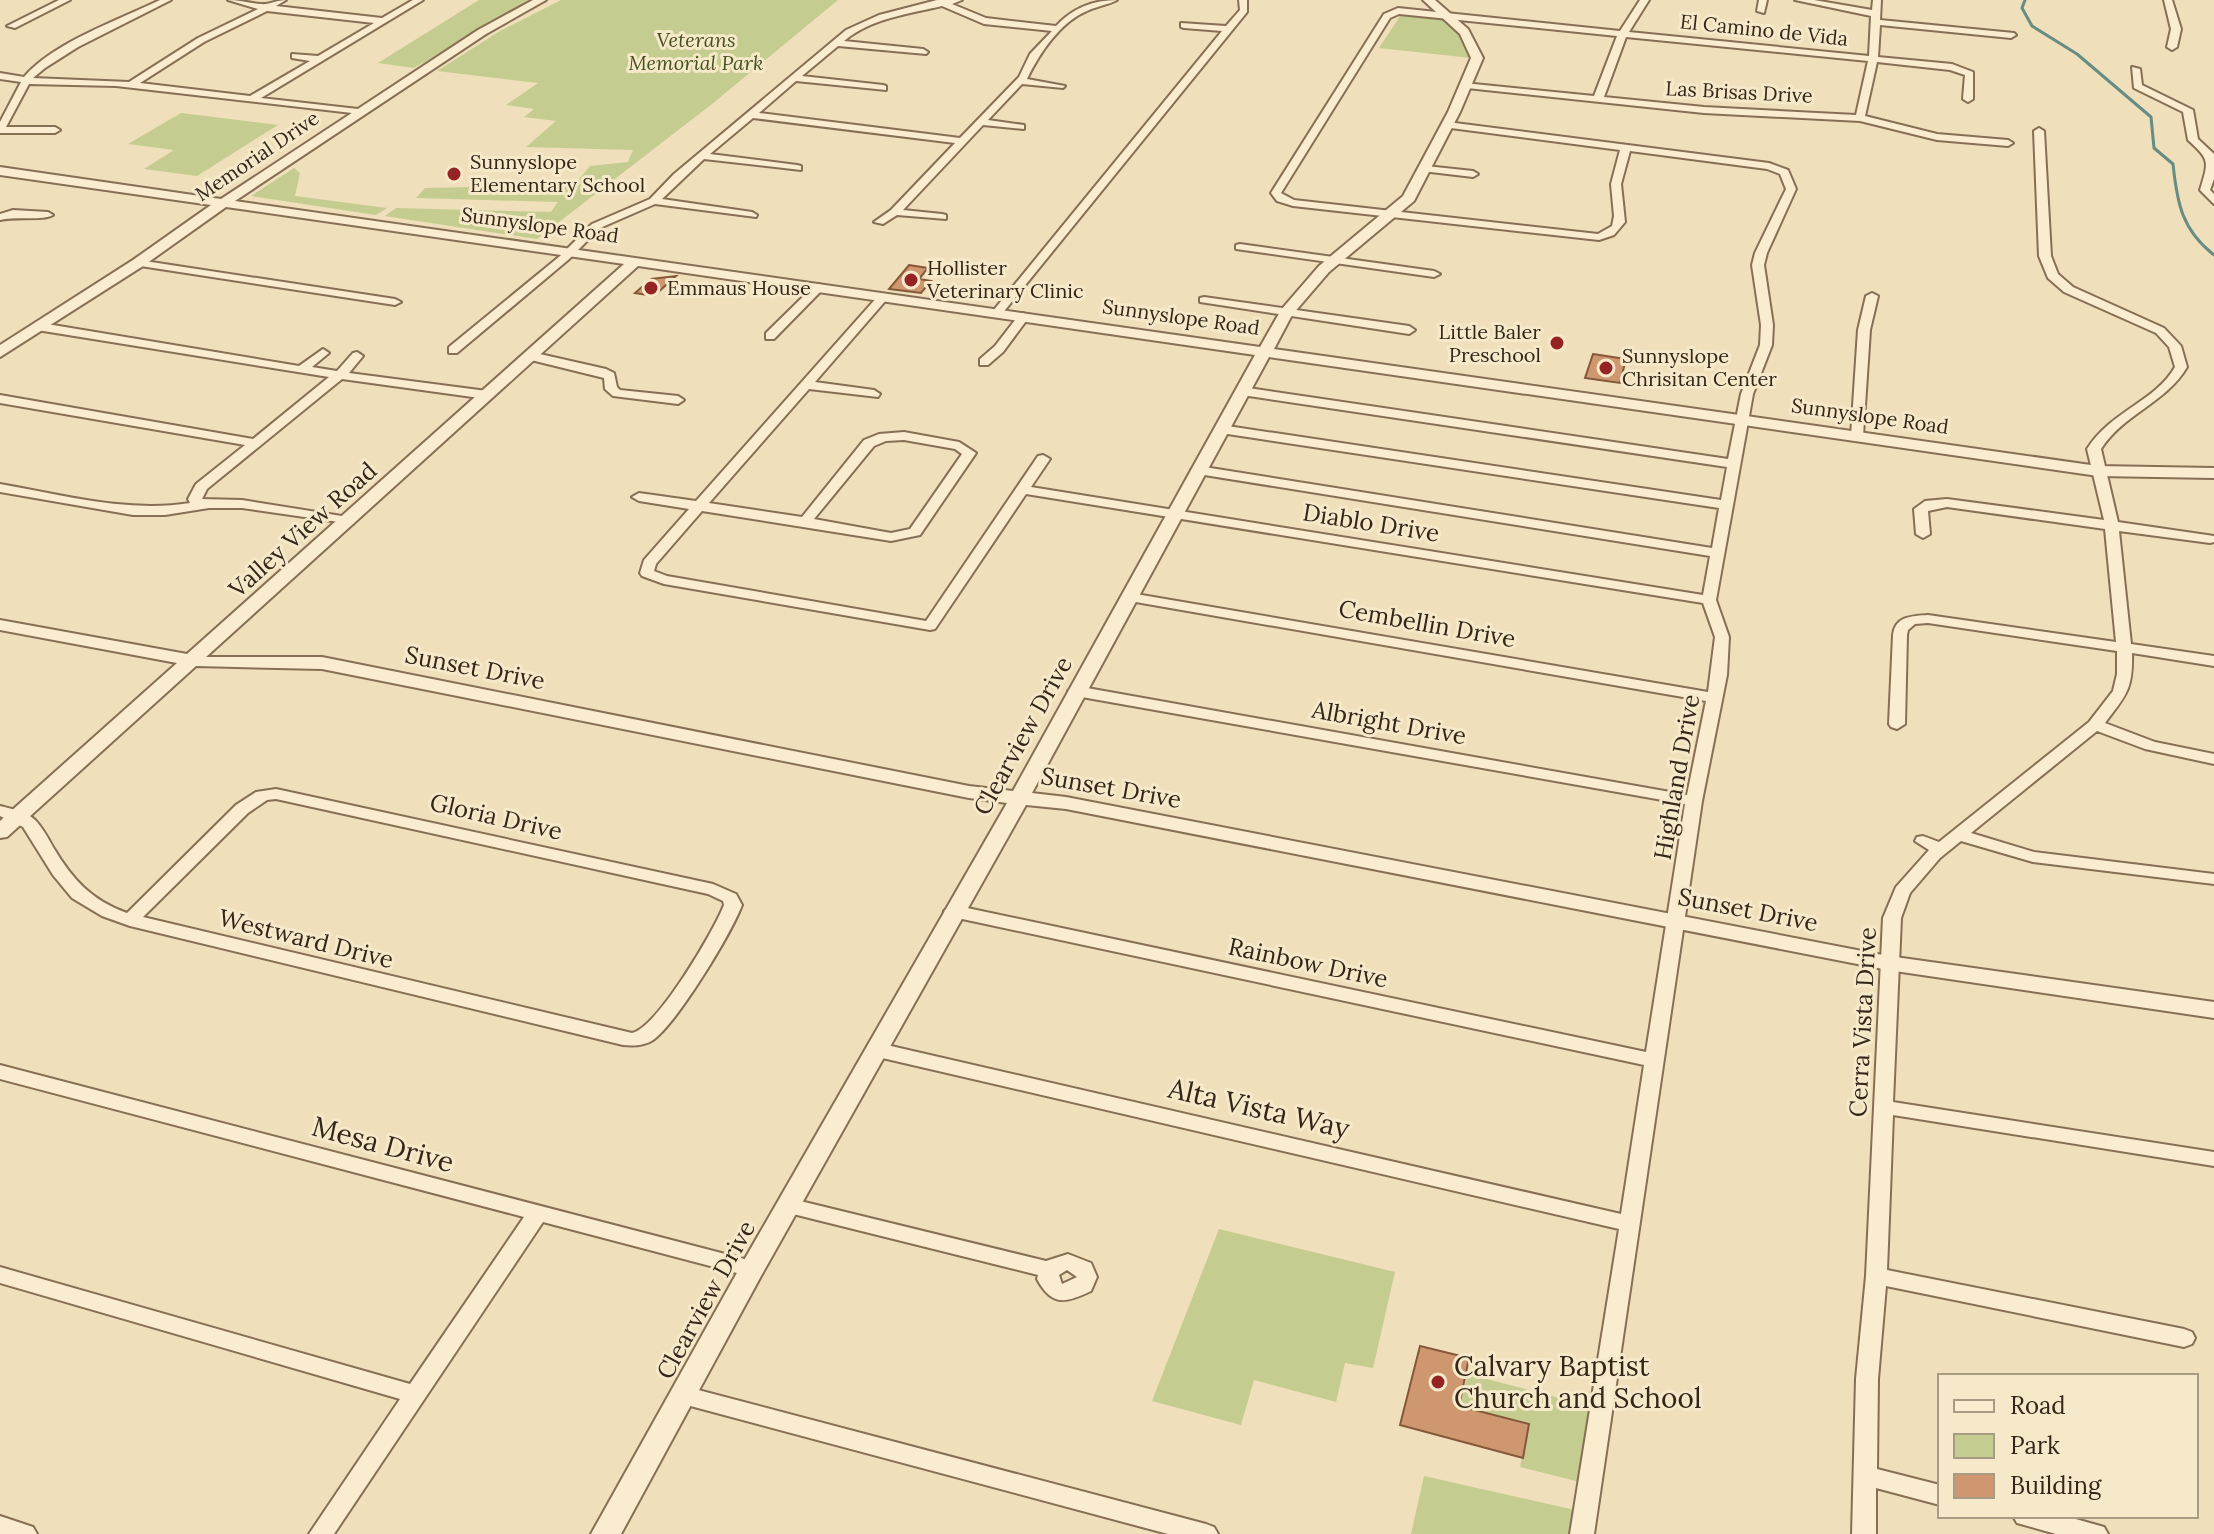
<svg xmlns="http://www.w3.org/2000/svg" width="2214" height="1534" font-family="Lora,serif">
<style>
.green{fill:#c5cc8f}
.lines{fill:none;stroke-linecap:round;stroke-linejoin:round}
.stream{stroke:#678c83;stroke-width:3}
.building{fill:#ce976f;stroke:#85583a;stroke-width:2}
.minor-casing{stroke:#866f55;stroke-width:4}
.tertiary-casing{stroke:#866f55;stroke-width:4}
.minor{fill:#faecce;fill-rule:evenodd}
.tertiary{fill:#faecce;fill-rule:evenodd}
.poi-dot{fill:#962324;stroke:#f6e9ca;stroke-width:3}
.labels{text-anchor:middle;stroke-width:6;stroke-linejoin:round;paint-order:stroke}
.far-street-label{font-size:20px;fill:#34271a;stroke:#f6e9ca}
.far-park-label{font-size:20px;font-style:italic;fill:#455120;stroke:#f6e9ca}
.far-poi-label{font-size:20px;fill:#34271a;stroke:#f6e9ca;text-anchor:start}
.street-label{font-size:24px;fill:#34271a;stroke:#f6e9ca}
.near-street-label{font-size:28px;fill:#34271a;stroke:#f6e9ca}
.near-poi-label{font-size:28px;fill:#34271a;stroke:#f6e9ca;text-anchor:start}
</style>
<rect width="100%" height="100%" fill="#efdfbb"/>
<!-- green -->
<g class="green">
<polygon points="479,0 533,0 414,68 378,63"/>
<polygon points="561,0 838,0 712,104 537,239 385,216 396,208 551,212 558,202 416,198 425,188 574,185 590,166 628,162 633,150 526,147 556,121 524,117 534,109 506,105 538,83 437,71 500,31"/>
<path d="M1411 15C1445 18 1454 21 1473 50L1471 58 1379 48 1400 16Z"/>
<polygon points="181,113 278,125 197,176 144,169 174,150 128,144"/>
<polygon points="294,168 300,173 295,196 387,208 376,215 251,196"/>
<polygon points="1219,1229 1395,1272 1373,1368 1345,1363 1336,1402 1254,1380 1241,1425 1152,1401"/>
<polygon points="1468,1374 1593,1407 1580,1482 1520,1467 1529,1424 1459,1406"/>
<polygon points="1424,1476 1575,1510 1572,1534 1411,1534"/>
</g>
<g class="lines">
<!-- stream -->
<path class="stream" d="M2025 0 2022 8 2032 26 2077 54 2151 117 2154 148 2173 164C2177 203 2182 230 2214 255"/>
</g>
<!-- building -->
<g class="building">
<polygon points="909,265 928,268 919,279 931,281 921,293 889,289"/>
<polygon points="676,276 654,296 635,293 651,279"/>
<polygon points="1593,354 1626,359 1620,383 1585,378"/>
<polygon points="1420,1346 1469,1358 1459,1406 1529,1424 1523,1458 1400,1425"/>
</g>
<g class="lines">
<defs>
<g id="minor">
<polygon points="59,0 70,0 15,28 7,26"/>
<path d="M160 0H171L78 47 45 68 33 78 129 82 198 38 258 9 228 0C239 0 249 3 261 4 269 5 277 0 286 0L276 6 382 18 413 0H423L261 98 358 109 363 112 361 114 116 86 29 84 6 127H55L60 130 55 133H0V122L21 82 0 79V73L24 77C54 42 119 20 160 0ZM267 11 374 23 318 56 292 54V58L310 61 250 96 140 83 204 42Z"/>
<path d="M937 0H962L952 4 986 18 1056 26C1073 8 1093 0 1117 0 1108 5 1097 6 1087 11 1060 22 1039 54 1027 79L1065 86 1063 88 1022 84 988 120 1024 125V129L983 125 903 210 942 214 946 215V219L897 215 883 224 874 222 891 210 955 143 753 118 710 154 797 165 801 166V170L704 159 662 199 752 212 757 215 756 217 655 204 600 228 568 260 457 353H449V347L560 256 592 224 650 199 674 174 846 30 879 15ZM942 6 984 24 1052 31 1030 54 1019 77 960 138 759 113 796 81 886 90V86L883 85 802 76 838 46 926 54 928 52 923 49 844 41C871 18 909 14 942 6Z"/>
<polygon points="1239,0 1247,0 1247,12 1001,315 993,315 993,311 1222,31 1184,28 1181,27 1181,23 1226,26 1240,10"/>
<path d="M1640 0H1649L1629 32 1869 56 1871 16 1795 0H1814L1872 10 1873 0H1881L1880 20 2014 33 2016 35 2011 38 1880 25 1878 57 1952 64 1973 72V99L1968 102 1963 99 1965 75 1950 70 1877 62 1865 116 1937 134 2008 140 2013 143 2008 146 1937 140 1860 121 1704 113 1467 88 1462 85 1464 83 1594 96 1617 36 1399 14 1390 18 1281 193 1294 200 1598 234 1612 226 1614 216 1611 184 1620 150 1443 127V123L1447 122 1769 163 1788 170 1796 189 1767 253 1764 265 1773 325 1772 345 1753 394 1716 600 1729 637 1727 675 1702 801 1594 1534H1570L1619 1229 878 1057 871 1055 869 1050 871 1045 878 1043 1621 1214 1644 1065 953 917 944 911 953 905 1646 1052 1685 804 1076 696 1068 691 1076 686 1687 795 1706 701 1130 601 1123 597 1130 593 1708 692 1715 637 1703 603 1026 494 935 629 930 630 664 584 642 576 640 573 644 560 689 509 639 501 632 497 639 493 696 501 879 295 883 294 889 297 887 299 815 382 874 390 880 394 878 397 809 389 709 503 802 517 864 440 879 434 904 432 959 442 976 453 920 535 891 541 702 511 656 564 654 571 667 576 926 621 1038 456 1043 455 1050 459 1031 487 1703 595 1710 556 1198 474 1191 470 1198 466 1712 548 1719 508 1221 433 1215 429 1221 425 1721 500 1727 467 1242 395 1236 391 1242 387 1728 459 1741 394 1760 345 1761 325 1752 265 1755 253 1786 189 1780 174 1767 169 1630 151 1621 184 1625 222 1614 235 1599 240 1293 206 1277 201 1271 193 1384 14 1398 8 1620 31ZM1626 37 1868 61 1856 115 1704 107 1604 97ZM904 440 955 449 962 454 910 529 891 533 814 519 874 446 886 441Z"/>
<polygon points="1759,0 1767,0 1764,13 1757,11"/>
<polygon points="2164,0 2172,0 2181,29 2177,47 2172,50 2167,47 2171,29"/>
<path d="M2132 67 2140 69 2142 85 2193 110 2198 139 2214 154V179L2210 190 2214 194V204L2200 190C2209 161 2210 160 2188 140L2183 112 2134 88Z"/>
<path d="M2039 128 2044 131 2051 256 2058 274 2073 287 2164 328 2181 346 2187 367C2166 403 2123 414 2101 449L2118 522 2214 536V542L2210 543 2119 531 2131 644 2214 656V666L2132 653C2133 690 2126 695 2105 723L2155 742 2214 754V764L2145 749 2097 731 1971 833 2034 852 2214 874V884L2033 862 1961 841 1940 858 1910 893 1901 918 1893 1102 2214 1152V1166L1893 1115 1887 1270 2184 1329 2192 1332 2195 1338 2192 1344 2184 1347 1886 1286 1878 1379 1877 1469 1940 1485V1505L1876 1488V1534H1852L1856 1379 1866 1276 1883 918 1896 887 1929 850 1915 841 1917 837 1923 836 1939 842 2089 722 2113 691 2117 674V651L1928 623 1915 624 1908 630 1907 635 1905 724 1897 729 1891 727 1889 724 1893 635C1895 616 1912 616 1928 615L2116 642 2105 529 1947 507 1928 511 1930 534 1923 538 1916 534 1914 509 1925 501 1947 499 2104 520 2087 449C2112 410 2155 402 2175 367L2169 347 2156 333 2064 292 2048 278 2039 256 2034 131Z"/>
<polygon points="1426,166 1473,171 1478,174 1473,177 1422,171 1421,169"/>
<path d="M13 210 48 212 53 215C43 221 17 216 0 220V214Z"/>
<polygon points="1240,244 1434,271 1440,274 1434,277 1236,249 1236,245"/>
<polygon points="138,260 395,299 401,302 395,305 134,265 132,263"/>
<polygon points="819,284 825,287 823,289 774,339 766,339 766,333 815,285"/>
<polygon points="1872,293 1878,296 1870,330 1863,436 1857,440 1851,436 1858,330 1866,296"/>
<polygon points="1204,297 1409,326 1415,330 1409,334 1200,302 1200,298"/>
<polygon points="1023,313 1029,317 1003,352 988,365 980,365 980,359 995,346 1019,315"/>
<path d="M41 323 299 366 323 349 329 353 312 367 337 371 353 353 357 352 363 356 349 373 487 391 493 395 487 399 342 379 207 489 202 499 242 500 348 517 353 518 355 521 353 524 242 508H209L165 515H133L0 492V484C63 495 127 513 190 503L188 499 196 484 245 445 0 403V395L253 439 329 377 37 330V324Z"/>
<polygon points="531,352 606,369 614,373 617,387 620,390 678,396 684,400 678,404 613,396 605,389 604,378 527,359 527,353"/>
<path d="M276 789 713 884 736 894 742 905C731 934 677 1023 653 1040 644 1046 633 1046 623 1045L130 926 102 916 72 898 53 875 23 827 0 816V806C12 809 26 811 35 820 42 827 48 838 53 847 72 879 91 900 127 913L236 805 256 792ZM276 799 708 894 723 901 724 905C714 931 657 1028 632 1033L143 917 248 813 267 800Z"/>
<polygon points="0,1065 752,1261 759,1263 762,1269 759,1275 752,1277 543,1222 334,1534 309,1534 400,1399 0,1283 0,1267 410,1384 524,1217 0,1079"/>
<path d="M788 1198 1046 1261 1068 1254 1091 1263 1097 1277 1091 1291C1066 1303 1052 1307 1037 1279L1038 1275 781 1211 778 1206 781 1201ZM1067 1270 1077 1277 1062 1284 1059 1275Z"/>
<polygon points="683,1386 1206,1524 1214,1527 1218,1534 1168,1534 683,1404 675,1401 672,1395 675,1389"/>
<polygon points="0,1516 33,1527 37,1534 0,1534"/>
<polygon points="2013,1516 2065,1516 2104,1527 2108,1534 2056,1534 2017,1523"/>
</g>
<path id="tertiary" d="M533 0H546L486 34 235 201 1260 347 1281 310 1319 266 1403 196 1448 112 1471 58 1460 34 1423 0H1435L1468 29 1483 58 1460 112 1414 201 1329 272 1292 315 1274 349 2098 466 2214 468V478L2098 476 1269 357 1032 793 1066 797 1888 956 2214 1002V1018L1888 970 1066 809 1026 805 761 1276 621 1534H591L743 1262 1007 803 969 798 322 669 196 666 7 837 0 838V821L177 663 0 630V620L187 654 624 264 226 207 143 266 0 357V345L133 260 211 205 0 175V167L221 199 478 30ZM638 266 1255 355 1013 791 969 786 322 657H206Z"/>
</defs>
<!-- minor casing -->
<use href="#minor" class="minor-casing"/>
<!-- tertiary casing -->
<use href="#tertiary" class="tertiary-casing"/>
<!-- minor -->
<use href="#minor" class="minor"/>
<!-- tertiary -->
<use href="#tertiary" class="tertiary"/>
</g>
<!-- markers -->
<g class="poi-dot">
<circle cx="454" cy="174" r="8"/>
<circle cx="911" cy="280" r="8"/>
<circle cx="651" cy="288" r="8"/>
<circle cx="1557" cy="343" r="8"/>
<circle cx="1606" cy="368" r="8"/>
<circle cx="1438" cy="1382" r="8"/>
</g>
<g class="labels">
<!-- far-street labels -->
<g class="far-street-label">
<text transform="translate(1764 30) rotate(6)" y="7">El Camino de Vida</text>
<text transform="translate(1739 92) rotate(3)" y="7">Las Brisas Drive</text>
<text transform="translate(257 156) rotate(-34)" y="7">Memorial Drive</text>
<text transform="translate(540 225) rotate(8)" y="7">Sunnyslope Road</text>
<text transform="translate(1181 317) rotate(8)" y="7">Sunnyslope Road</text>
<text transform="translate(1870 416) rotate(8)" y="7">Sunnyslope Road</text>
</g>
<!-- far-park labels -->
<g class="far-park-label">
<text x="696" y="47">Veterans<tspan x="696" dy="23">Memorial Park</tspan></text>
</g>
<!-- far-poi labels -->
<g class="far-poi-label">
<text x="470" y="169">Sunnyslope<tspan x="470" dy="23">Elementary School</tspan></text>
<text x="927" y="275">Hollister<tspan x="927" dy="23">Veterinary Clinic</tspan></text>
<text x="667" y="295">Emmaus House</text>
<text x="1541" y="339" text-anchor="end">Little Baler<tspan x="1541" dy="23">Preschool</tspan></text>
<text x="1622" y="363">Sunnyslope<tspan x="1622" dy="23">Chrisitan Center</tspan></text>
</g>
<!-- street labels -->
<g class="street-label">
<text transform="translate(1371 523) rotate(9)" y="8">Diablo Drive</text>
<text transform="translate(303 530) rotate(-42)" y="8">Valley View Road</text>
<text transform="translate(1427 624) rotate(10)" y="8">Cembellin Drive</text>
<text transform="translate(475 668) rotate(11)" y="8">Sunset Drive</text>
<text transform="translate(1389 723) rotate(10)" y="8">Albright Drive</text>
<text transform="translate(1023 736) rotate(-61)" y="8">Clearview Drive</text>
<text transform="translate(1677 777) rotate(-80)" y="8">Highland Drive</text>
<text transform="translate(1111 788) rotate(10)" y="8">Sunset Drive</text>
<text transform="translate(496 817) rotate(13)" y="8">Gloria Drive</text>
<text transform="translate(1748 910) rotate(11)" y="8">Sunset Drive</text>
<text transform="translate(306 939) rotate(14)" y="8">Westward Drive</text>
<text transform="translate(1308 963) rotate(12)" y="8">Rainbow Drive</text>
<text transform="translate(1863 1022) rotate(-87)" y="8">Cerra Vista Drive</text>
<text transform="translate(706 1300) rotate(-61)" y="8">Clearview Drive</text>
</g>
<!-- near-street labels -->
<g class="near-street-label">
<text transform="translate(1259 1108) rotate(13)" y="10">Alta Vista Way</text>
<text transform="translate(383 1144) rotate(15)" y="10">Mesa Drive</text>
</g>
<!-- near-poi labels -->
<g class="near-poi-label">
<text x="1454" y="1376">Calvary Baptist<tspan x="1454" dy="32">Church and School</tspan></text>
</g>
</g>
<!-- legend -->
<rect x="1938" y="1374" width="260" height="144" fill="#f6e9ca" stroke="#a89b84" stroke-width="2"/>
<rect x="1954" y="1400" width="40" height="12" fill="#faecce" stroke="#a89b84" stroke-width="2"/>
<text x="2010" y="1414" font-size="24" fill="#34271a">Road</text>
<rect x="1954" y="1434" width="40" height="24" fill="#c5cc8f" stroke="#a89b84" stroke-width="2"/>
<text x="2010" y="1454" font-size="24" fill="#34271a">Park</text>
<rect x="1954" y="1474" width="40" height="24" fill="#ce976f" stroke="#a89b84" stroke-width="2"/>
<text x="2010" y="1494" font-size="24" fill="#34271a">Building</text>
</svg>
